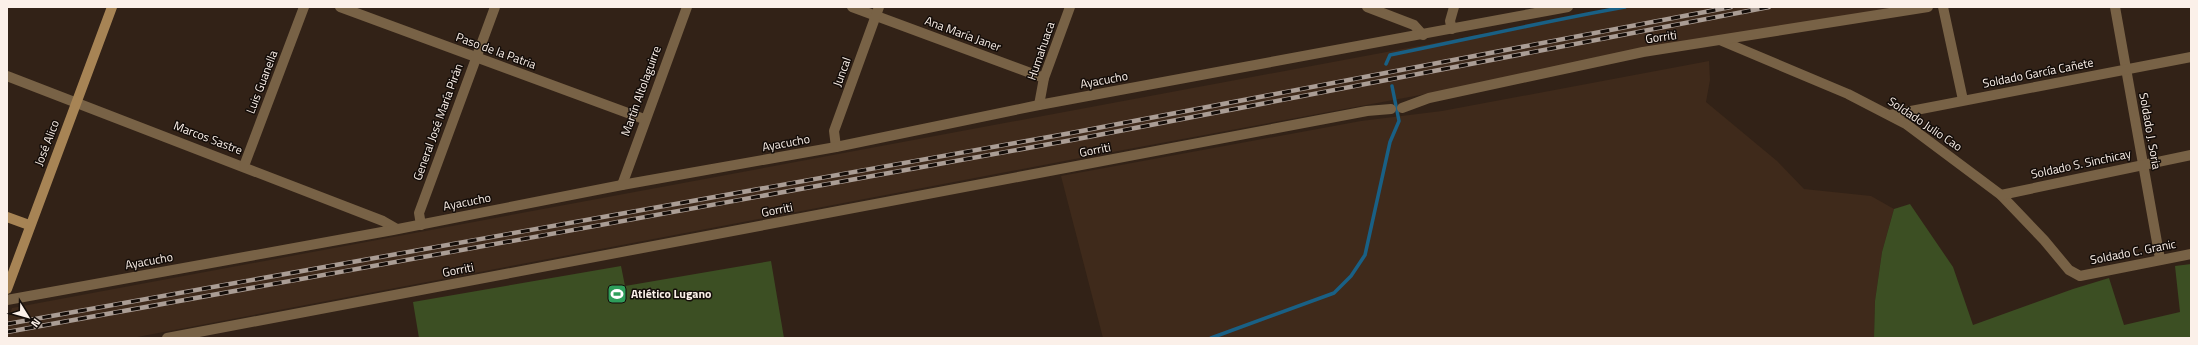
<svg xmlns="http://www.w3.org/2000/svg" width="2198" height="345" font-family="'Titillium Web',sans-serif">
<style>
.built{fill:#3f2a1b}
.green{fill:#3c4f23}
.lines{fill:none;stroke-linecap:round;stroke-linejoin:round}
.stream{stroke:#196085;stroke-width:3.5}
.street{stroke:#786246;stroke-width:10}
.secondary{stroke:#a78455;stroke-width:10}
.rail-casing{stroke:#aa9d95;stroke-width:4.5}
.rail{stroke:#140d09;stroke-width:3;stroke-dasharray:9;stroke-linecap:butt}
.labels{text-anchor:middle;stroke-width:3;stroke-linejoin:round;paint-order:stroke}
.street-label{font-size:12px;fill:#fbf0e9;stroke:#140d09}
.poi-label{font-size:12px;font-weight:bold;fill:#fbf0e9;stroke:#140d09;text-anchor:start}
</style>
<rect width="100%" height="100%" fill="#322217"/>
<!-- built -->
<g class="built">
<polygon points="1628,7 1896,7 1080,158 132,338 7,338 7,322 12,308"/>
<polygon points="1709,61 1710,80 1706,102 1777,161 1804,189 1871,196 1894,209 1882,252 1875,301 1874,338 1103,338 1061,176 1361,121 1442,111"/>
</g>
<!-- green -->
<g class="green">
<polygon points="1910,204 1953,267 1973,325 2073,289 2109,278 2124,325 2180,312 2175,266 2191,264 2191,338 1874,338 1875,301 1882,252 1894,209"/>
<polygon points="771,261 784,338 419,338 413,302 621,266 625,286"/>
</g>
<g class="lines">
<!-- stream -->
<g class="stream">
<path d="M1386 64 1390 55C1469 39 1546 21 1625 7"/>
<polyline points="1211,338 1334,293 1351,276 1365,255 1390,142 1399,121 1392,86"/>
</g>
<!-- street -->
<g class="street">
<polyline points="340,7 644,119"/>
<polyline points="852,7 1044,78"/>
<polyline points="1367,7 1414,25 1423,35"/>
<polyline points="1943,7 1963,100"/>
<polyline points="2115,7 2160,259"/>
<polyline points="1452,29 1450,21 1454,7"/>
<polyline points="1722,41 1848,94 1906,124 2001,195 2044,240 2069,270 2080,276 2191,254"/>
<polyline points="7,76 383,221 397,229"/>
<polyline points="1039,105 1044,78 1070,7"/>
<polyline points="1402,108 1429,98 1643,52 1928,7"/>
<polyline points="1890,115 2191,57"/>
<polyline points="836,147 834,131 879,7"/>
<polyline points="244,166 304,7"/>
<polyline points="622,185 687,7"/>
<polyline points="2001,195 2191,155"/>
<polyline points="421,225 419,213 495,7"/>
<polyline points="7,300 393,230 622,185 836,147 1039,105 1568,7"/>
<polyline points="167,338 1367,111 1391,109"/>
</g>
<!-- secondary -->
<g class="secondary">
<polyline points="7,217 29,225"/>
<polyline points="7,289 112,7"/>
</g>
<defs>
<g id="rail">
<polyline points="7,324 1071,133 1731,7"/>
<polyline points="7,332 1072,140 1769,7"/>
</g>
</defs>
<!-- rail casing -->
<use href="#rail" class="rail-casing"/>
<!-- rail -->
<use href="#rail" class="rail"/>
</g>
<!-- icons -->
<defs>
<symbol id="stadium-square" viewBox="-11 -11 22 22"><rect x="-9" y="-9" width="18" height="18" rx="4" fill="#2e9e5b" stroke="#140d09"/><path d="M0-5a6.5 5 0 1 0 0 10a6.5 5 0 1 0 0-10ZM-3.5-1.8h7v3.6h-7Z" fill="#fff"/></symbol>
</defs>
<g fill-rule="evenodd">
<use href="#stadium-square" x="606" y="283" width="22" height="22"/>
</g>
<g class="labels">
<!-- street labels -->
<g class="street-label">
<text transform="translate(963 34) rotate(20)" y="4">Ana María Janer</text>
<text transform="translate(1661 37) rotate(-8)" y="4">Gorriti</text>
<text transform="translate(496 51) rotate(20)" y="4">Paso de la Patria</text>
<text transform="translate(1041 51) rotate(-71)" y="4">Humahuaca</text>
<text transform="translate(842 72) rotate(-70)" y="4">Juncal</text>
<text transform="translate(2038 73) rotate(-11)" y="4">Soldado García Cañete</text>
<text transform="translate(1104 80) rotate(-10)" y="4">Ayacucho</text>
<text transform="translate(262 82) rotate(-69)" y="4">Luis Guanella</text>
<text transform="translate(641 91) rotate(-70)" y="4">Martín Altolaguirre</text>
<text transform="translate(438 122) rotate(-70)" y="4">General José María Pirán</text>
<text transform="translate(1925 124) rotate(34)" y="4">Soldado Julio Cao</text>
<text transform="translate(2150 131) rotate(80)" y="4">Soldado J. Soria</text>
<text transform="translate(208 138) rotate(21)" y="4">Marcos Sastre</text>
<text transform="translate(47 143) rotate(-69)" y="4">José Alico</text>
<text transform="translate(786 143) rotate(-10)" y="4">Ayacucho</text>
<text transform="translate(1095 150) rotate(-11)" y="4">Gorriti</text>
<text transform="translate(2081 164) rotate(-12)" y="4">Soldado S. Sinchicay</text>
<text transform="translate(467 202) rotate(-11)" y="4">Ayacucho</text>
<text transform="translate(777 210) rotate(-11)" y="4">Gorriti</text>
<text transform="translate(2133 252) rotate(-11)" y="4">Soldado C. Granic</text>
<text transform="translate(149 261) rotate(-10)" y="4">Ayacucho</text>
<text transform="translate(458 270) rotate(-11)" y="4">Gorriti</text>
</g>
<!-- poi labels -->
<g class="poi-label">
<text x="631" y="298">Atlético Lugano</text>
</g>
</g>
<!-- border -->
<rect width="2198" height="345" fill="none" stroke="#fbf0e9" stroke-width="16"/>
<!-- north arrow -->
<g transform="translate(28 317) rotate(127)" stroke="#140d09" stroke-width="3" paint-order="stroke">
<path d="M0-3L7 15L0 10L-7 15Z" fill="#fbf0e9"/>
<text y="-6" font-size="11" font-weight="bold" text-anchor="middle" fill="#fbf0e9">N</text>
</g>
</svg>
